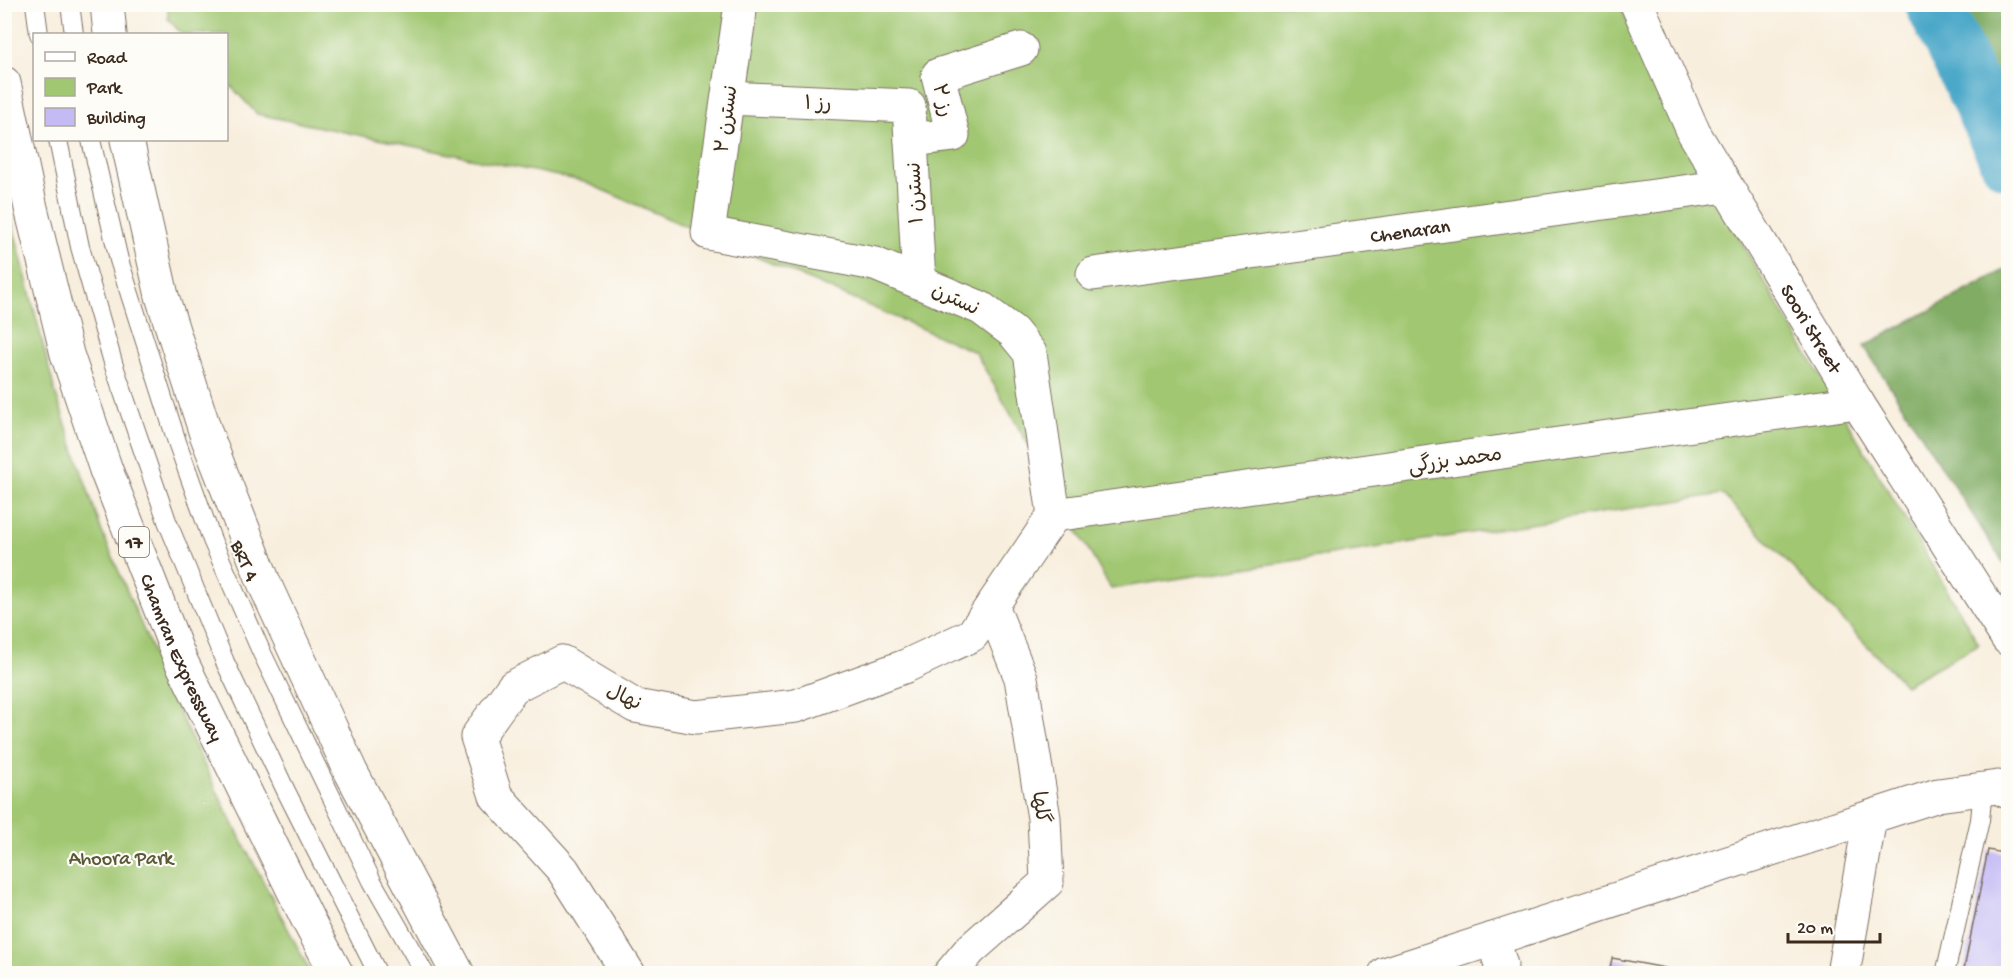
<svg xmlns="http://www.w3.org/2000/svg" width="2013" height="978" font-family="'Gochi Hand','Playpen Sans Arabic',sans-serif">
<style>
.green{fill:#a1c772;stroke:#6e7848;stroke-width:1.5}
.forest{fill:#80ac64;stroke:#5e6b41;stroke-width:1.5}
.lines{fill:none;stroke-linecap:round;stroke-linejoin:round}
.river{stroke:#4ba8c9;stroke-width:56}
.building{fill:#c4bbf5}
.lane-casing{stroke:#7d6f61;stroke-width:20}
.street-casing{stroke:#7d6f61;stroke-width:35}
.secondary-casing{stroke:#7d6f61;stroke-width:35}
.highway-casing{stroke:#7d6f61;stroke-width:35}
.lane{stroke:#fff;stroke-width:18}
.street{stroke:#fff;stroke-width:33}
.secondary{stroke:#fff;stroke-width:33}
.highway{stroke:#fff;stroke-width:33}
.labels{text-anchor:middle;stroke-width:4.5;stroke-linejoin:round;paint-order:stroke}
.shield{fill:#fdfcf7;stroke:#75695f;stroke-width:1.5}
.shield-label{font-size:18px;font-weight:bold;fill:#3b2a1e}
.street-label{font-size:20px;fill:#3b2a1e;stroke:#fdfcf7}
.park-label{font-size:20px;fill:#5a5937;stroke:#fdfcf7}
</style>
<rect width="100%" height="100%" fill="#fdfcf7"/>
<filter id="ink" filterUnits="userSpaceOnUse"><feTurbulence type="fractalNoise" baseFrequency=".0167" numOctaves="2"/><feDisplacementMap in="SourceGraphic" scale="12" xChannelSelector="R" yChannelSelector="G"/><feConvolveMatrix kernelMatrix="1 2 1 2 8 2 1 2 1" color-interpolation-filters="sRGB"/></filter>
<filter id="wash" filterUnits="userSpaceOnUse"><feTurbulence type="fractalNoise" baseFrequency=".008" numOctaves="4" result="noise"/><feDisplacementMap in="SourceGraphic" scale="24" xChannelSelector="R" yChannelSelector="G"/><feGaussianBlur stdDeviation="1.35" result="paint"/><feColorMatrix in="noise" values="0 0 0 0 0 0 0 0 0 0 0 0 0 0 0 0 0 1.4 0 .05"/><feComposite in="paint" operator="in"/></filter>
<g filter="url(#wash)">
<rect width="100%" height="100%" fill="#f8eedd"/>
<!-- green -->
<g class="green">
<polygon points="168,4 1619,5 1748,254 1979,644 1905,685 1722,494 1111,589 975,352 582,181 257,114 227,82 226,34 182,34 168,19"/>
<polygon points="5,194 55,392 102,532 178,711 228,814 311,973 5,973"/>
</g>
<!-- forest -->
<g class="forest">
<polygon points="1956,5 2008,5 2008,107"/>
<polygon points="2008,268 2008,570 1864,346"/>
</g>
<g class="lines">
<!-- river -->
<polyline class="river" points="1933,4 2008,161"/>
</g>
<g id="blocks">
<!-- building -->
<g class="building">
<polygon points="1988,850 2008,854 2008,974 1963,974"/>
<polygon points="1612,958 1687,972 1686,974 1609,974"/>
</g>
</g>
</g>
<g filter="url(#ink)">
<use href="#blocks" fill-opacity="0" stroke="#7d6f61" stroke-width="1.5"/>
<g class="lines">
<defs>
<g id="lane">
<polyline points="35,4 39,34"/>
<polyline points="70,4 74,34"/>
<polyline points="58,140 80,247 114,366 167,521 225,662 286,791 378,974"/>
<polyline points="91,140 119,260 177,442 212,540 261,651 372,881 425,974"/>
<polyline points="1945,974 1980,820 1983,789"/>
</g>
<g id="street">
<polyline points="741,4 708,233 875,264 981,308 1013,332 1030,353 1054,515"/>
<polyline points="728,98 909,106 919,281"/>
<polyline points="911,140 953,135 938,75 1021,49"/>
<path id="s1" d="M1093 274 1726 186"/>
<polyline points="1054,515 1857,402"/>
<polyline points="1493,939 1501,965 1500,974"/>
<polyline points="629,974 563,870 496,796 477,737 513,687 562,662 635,706 696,717 796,706 906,666 972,635 1054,515"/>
<polyline points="950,974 970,950 1047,882 1044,818 1021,678 992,606"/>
<polyline points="1385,974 1938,795 1998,787 2008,792"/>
<polyline points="1843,974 1870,818"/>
</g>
<g id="secondary">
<path id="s2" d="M1637 4 1694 133 1857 402 2008 639"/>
</g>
<g id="highway">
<polyline points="107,4 110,34"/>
<path id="s3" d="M4 83 31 208 67 354 106 470 180 659 309 922 337 974"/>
<polyline points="127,140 162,296 206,434 265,585 351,772 458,974"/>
</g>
</defs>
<!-- lane casing -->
<use href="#lane" class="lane-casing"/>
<!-- street casing -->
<use href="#street" class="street-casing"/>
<!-- secondary casing -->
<use href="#secondary" class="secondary-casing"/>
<!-- highway casing -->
<use href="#highway" class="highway-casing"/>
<!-- lane -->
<use href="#lane" class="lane"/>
<!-- street -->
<use href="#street" class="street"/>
<!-- secondary -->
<use href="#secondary" class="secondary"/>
<!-- highway -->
<use href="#highway" class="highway"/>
</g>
</g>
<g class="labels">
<!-- shield labels -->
<rect class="shield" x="119" y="527" width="30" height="30" rx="4.5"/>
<g class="shield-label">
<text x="134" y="548">17</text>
</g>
<!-- street labels -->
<g class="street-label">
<text transform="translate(944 100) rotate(76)" y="7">رز ۲</text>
<text transform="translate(818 102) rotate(2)" y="7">رز ۱</text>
<text transform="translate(725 119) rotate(-82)" y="7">نسترن ۲</text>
<text transform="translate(914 193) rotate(-93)" y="7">نسترن ۱</text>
<text dy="7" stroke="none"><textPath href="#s1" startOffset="320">Chenaran</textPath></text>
<text transform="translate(956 298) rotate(25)" y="7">نسترن</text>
<text dy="7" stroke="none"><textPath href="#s2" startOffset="369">Soori Street</textPath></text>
<text transform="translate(1455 459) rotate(-8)" y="7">محمد بزرگی</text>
<text transform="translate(246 560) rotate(66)" y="7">BRT 4</text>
<text dy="7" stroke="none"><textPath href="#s3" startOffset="603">Chamran Expressway</textPath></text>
<text transform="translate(625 696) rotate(25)" y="7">نهال</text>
<text transform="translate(1042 807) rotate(83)" y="7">گلها</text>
</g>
<!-- park labels -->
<g class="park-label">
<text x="121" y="864">Ahoora Park</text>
</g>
</g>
<!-- margin -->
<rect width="2013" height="978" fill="none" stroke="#fdfcf7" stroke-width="24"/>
<!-- legend -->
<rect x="33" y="33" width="195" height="108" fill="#fdfcf7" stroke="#afa8a0" stroke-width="1.5"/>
<rect x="45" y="52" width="30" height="9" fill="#ffffff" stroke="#afa8a0" stroke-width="1.5"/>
<text x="87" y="63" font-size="18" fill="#3b2a1e">Road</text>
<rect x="45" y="78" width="30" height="18" fill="#a1c772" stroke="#afa8a0" stroke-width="1.5"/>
<text x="87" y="93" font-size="18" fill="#3b2a1e">Park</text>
<rect x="45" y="108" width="30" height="18" fill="#c4bbf5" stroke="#afa8a0" stroke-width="1.5"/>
<text x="87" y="123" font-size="18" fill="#3b2a1e">Building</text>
<!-- scale -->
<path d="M1788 933v9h92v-9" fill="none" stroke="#3b2a1e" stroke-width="3"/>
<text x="1797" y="933" font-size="18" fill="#3b2a1e" stroke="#fdfcf7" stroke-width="4.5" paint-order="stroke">20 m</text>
</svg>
